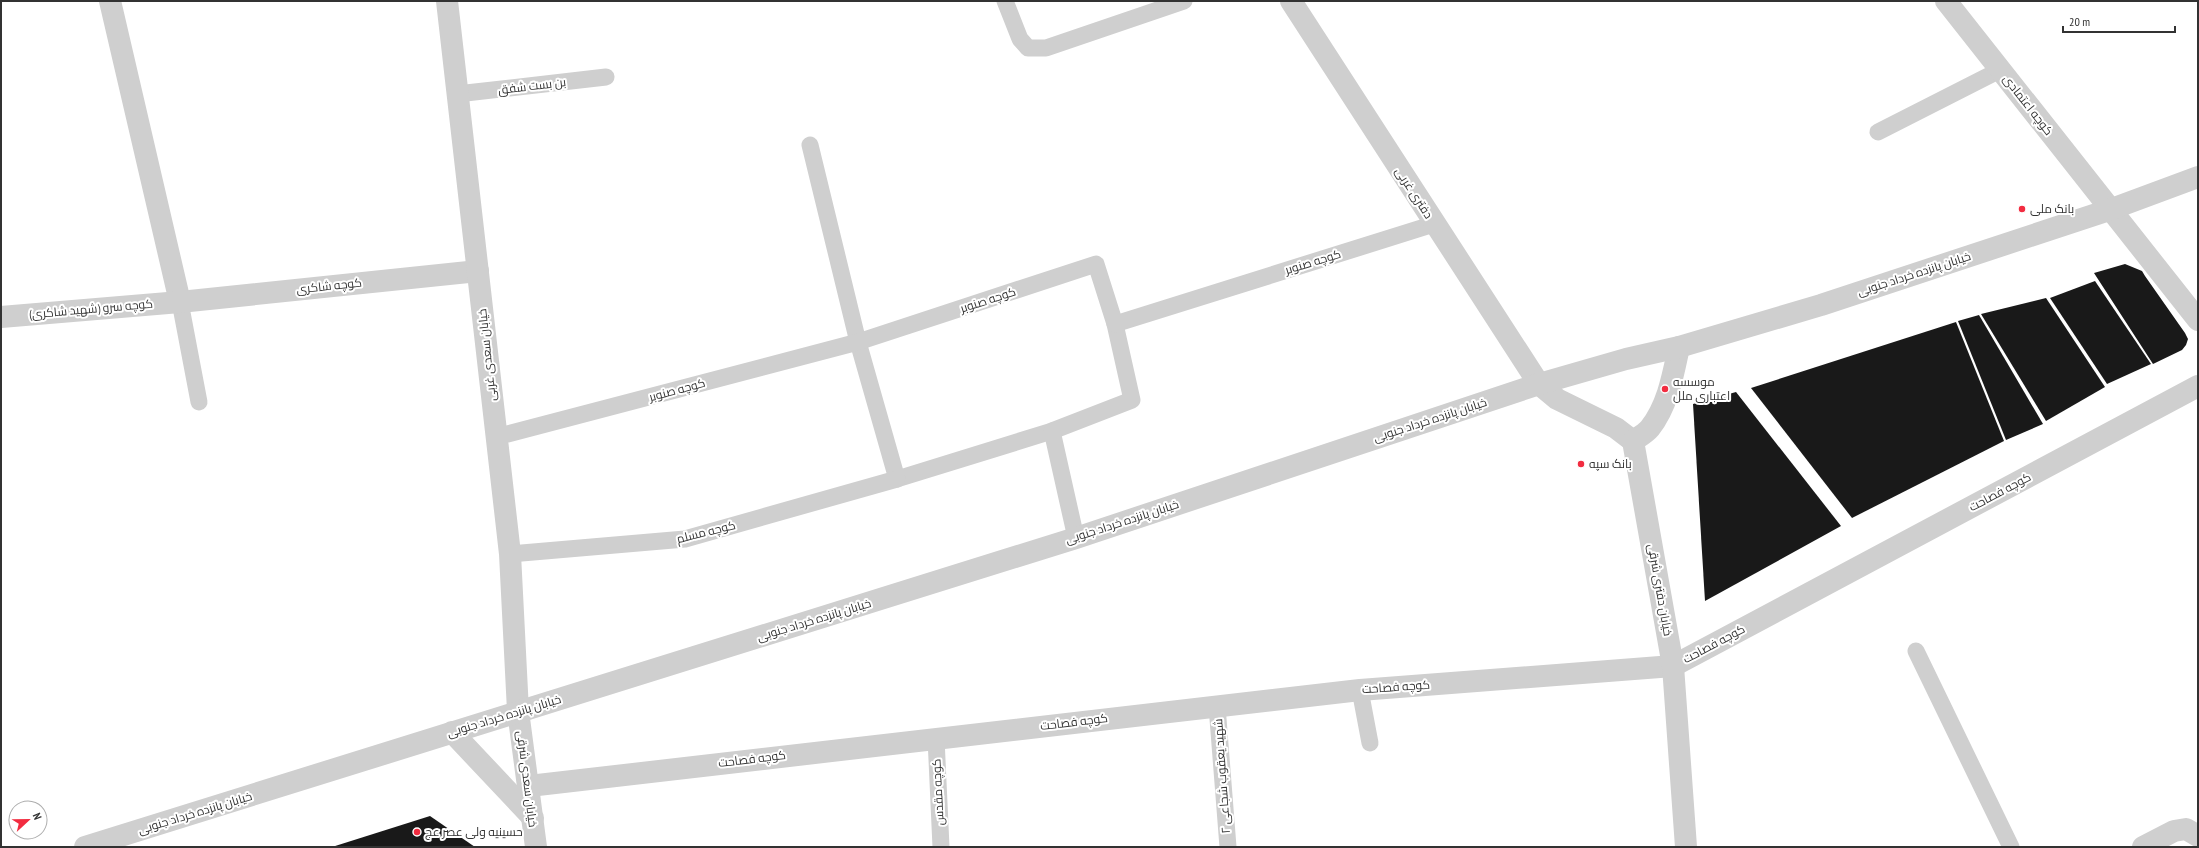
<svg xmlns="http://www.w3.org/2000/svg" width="2199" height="848" font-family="'PT Sans Narrow',Cairo,sans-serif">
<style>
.building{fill:#191919}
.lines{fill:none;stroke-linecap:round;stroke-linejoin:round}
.service{stroke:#cfcfcf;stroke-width:17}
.minor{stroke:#cfcfcf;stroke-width:22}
.tertiary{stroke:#cfcfcf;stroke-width:22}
.poi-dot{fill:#f22c40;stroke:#fff;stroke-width:1.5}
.labels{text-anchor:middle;stroke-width:4;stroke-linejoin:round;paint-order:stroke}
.street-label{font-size:12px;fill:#323232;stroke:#fff}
.poi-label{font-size:12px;fill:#323232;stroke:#fff;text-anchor:start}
</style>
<rect width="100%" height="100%" fill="#fff"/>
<!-- building -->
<g class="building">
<polygon points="2125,264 2142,271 2145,276 2185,333 2188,339 2186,345 2182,350 2153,364 2094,273"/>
<polygon points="2095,281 2151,364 2107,384 2050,298"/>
<polygon points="2046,298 2105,387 2046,421 1981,314"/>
<polygon points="1979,315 2043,424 2006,440 1958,321"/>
<polygon points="1956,322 2004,441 1852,518 1751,388"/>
<polygon points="1736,392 1841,526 1705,601 1693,404"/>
<polygon points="430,816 475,847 332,847"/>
</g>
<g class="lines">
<!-- service -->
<g class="service">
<polyline points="1005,1 1020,39 1028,48 1046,48 1184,1"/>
<polyline points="457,94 606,77"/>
<polyline points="1878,132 2000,70"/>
<polyline points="810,145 858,342 897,479 1052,431 1132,400 1115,324"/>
<polyline points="180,302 199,402"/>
<polyline points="1052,431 1076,538"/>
<polyline points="496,437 858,342 1096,264 1115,324 1434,224"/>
<polyline points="510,554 685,539 897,479"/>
<polyline points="1916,651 2011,847"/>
<polyline points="1360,690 1370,743"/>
<polyline points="1217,706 1228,847"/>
<polyline points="936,738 941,847"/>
</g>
<!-- minor -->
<g class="minor">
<polyline points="110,1 180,302"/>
<polyline points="1946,1 2198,320"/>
<polyline points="1,317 180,302 478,271"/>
<polyline points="529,786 1360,690 1673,666 2198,386"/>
<polyline points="2143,847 2174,831 2186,829 2198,836"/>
</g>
<!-- tertiary -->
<g class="tertiary">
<polyline points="447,1 510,554 518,711 536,847"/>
<polyline points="1291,1 1539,384 1557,399 1616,428 1633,441"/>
<path d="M1679 347C1673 375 1668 405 1650 428 1646 433 1639 437 1633 441L1673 666 1686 847"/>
<polyline points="452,732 533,818"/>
<polyline points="85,847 1076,538 1539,384 1626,359 1679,347 1821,305 2109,210 2198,177"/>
</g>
</g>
<!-- markers -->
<g class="poi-dot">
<circle cx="2022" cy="209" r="4"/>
<circle cx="1665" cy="389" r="4"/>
<circle cx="1581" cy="464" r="4"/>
<circle cx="417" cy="832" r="4"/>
</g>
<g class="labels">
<!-- street labels -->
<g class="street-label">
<text transform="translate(532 86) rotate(-7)" y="4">بن بست شفق</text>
<text transform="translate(2028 105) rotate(52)" y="4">کوچه اعتمادی</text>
<text transform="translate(1414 193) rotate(57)" y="4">دفتری غربی</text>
<text transform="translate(1313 262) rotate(-17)" y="4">کوچه صنوبر</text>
<text transform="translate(1914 274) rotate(-18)" y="4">خیابان پانزده خرداد جنوبی</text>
<text transform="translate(329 286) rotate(-6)" y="4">کوچه شاکری</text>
<text transform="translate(988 300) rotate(-18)" y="4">کوچه صنوبر</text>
<text transform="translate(91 309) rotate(-5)" y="4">کوچه سرو (شهید شاکری)</text>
<text transform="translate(487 355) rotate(-96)" y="4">خیابان سعدی غربی</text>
<text transform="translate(677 390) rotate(-15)" y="4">کوچه صنوبر</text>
<text transform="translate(1430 420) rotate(-18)" y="4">خیابان پانزده خرداد جنوبی</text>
<text transform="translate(2000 492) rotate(-28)" y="4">کوچه فصاحت</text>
<text transform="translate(1122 522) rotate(-18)" y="4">خیابان پانزده خرداد جنوبی</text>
<text transform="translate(706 532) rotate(-14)" y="4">کوچه مسلم</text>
<text transform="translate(1660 590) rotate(80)" y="4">خیابان دفتری شرقی</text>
<text transform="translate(814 620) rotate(-17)" y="4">خیابان پانزده خرداد جنوبی</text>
<text transform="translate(1714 644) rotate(-28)" y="4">کوچه فصاحت</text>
<text transform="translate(1396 687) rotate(-4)" y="4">کوچه فصاحت</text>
<text transform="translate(504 716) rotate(-17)" y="4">خیابان پانزده خرداد جنوبی</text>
<text transform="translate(1074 722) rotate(-7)" y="4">کوچه فصاحت</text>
<text transform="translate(752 759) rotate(-7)" y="4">کوچه فصاحت</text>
<text transform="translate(1222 776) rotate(-94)" y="4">شهید یعقوب شجاعی ۲</text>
<text transform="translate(527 779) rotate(83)" y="4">خیابان سعدی شرقی</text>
<text transform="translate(938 792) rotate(-93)" y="4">کوچه مقدس</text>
<text transform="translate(195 813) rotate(-17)" y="4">خیابان پانزده خرداد جنوبی</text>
</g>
<!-- poi labels -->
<g class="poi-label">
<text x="2030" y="213">بانک ملی</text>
<text x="1673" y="386">موسسه<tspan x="1673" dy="14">اعتباری ملل</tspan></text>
<text x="1589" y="468">بانک سپه</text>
<text x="425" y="836">حسینیه ولی عصر عج</text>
</g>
</g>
<!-- border -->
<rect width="2199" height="848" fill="none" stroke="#323232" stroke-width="4"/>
<!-- north arrow -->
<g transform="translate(28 820) rotate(68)"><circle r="19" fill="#ffffff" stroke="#adadad"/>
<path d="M0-3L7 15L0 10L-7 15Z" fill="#f22c40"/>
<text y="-6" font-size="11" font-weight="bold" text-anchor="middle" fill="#323232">N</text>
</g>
<!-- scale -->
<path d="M2063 26v6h112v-6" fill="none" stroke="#323232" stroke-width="2"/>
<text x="2069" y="26" font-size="12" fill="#323232" stroke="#ffffff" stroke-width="3" paint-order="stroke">20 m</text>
</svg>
